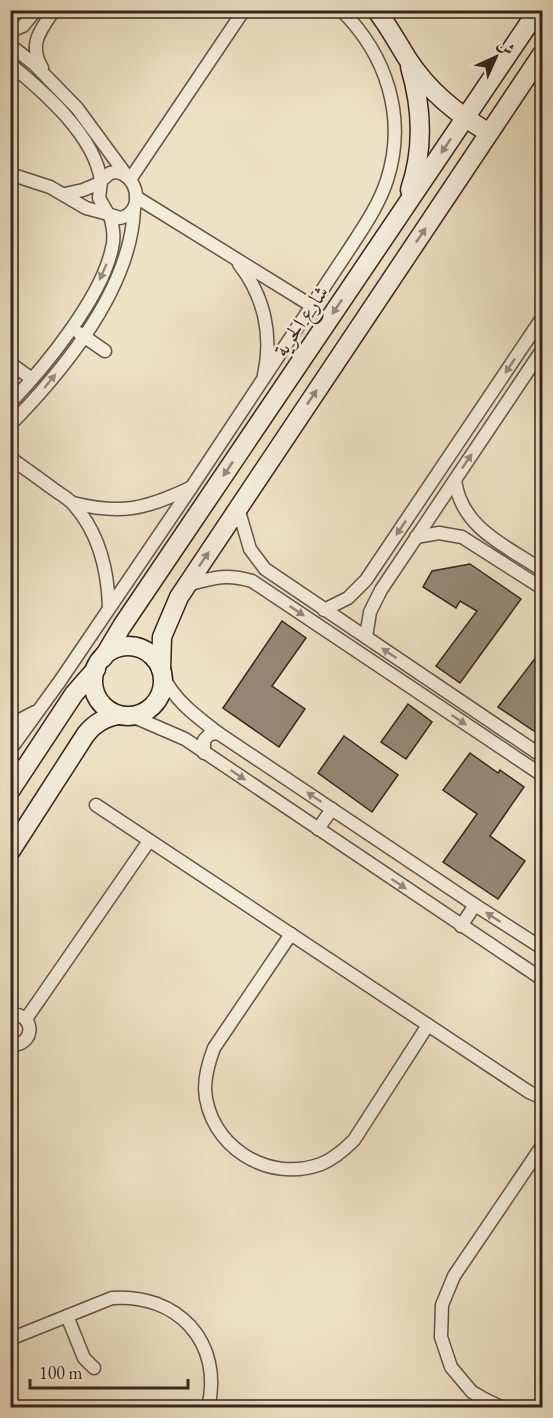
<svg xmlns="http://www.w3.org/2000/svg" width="553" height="1418" font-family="'EB Garamond',Amiri,serif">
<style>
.building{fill:#968775;stroke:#37241d;stroke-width:1.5}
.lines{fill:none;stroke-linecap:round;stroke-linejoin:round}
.street-casing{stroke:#655447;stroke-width:15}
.secondary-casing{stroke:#37241d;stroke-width:21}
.street{stroke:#f4ecda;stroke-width:12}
.secondary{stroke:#f4ecda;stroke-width:18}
.oneway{fill:#96887c}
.labels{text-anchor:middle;stroke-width:5;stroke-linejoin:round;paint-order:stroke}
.street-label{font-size:21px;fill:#37241d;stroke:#f4ecda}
</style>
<rect width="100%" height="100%" fill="#eee2c6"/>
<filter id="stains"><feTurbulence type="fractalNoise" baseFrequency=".00333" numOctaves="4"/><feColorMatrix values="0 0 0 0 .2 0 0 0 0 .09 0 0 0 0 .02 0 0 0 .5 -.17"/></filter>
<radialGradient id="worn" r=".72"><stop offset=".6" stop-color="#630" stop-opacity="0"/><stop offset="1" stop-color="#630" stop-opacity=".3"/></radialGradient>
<!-- building -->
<g class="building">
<polygon points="470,564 521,599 460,683 436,666 477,611 460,601 456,608 423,587 432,571"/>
<polygon points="282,621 306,638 272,686 305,709 279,747 223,708"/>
<polygon points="543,648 543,737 498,707"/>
<polygon points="408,704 432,722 406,759 381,742"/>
<polygon points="344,736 398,775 372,812 318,773"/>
<polygon points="470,753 498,773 500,770 524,787 490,836 525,861 498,899 443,862 477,814 443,790"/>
</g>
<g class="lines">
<defs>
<g id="street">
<polyline points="10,31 23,26 36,10"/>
<polyline points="10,45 34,64 77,108 127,176"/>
<path d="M10 64C44 92 95 136 101 181"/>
<path d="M42 68C28 44 40 31 54 10"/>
<path d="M116 172C139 175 145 213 120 218L108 214 99 198 101 181 110 173Z"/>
<polyline points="10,174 50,187 86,208 108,214"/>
<polyline points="131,178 244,10"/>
<polyline points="65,194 83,190 100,183"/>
<polyline points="136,197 312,306"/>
<path d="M239 264C264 296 273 335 264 375"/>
<polyline points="79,333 105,351"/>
<polyline points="10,363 32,379"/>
<path d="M10 403C45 367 102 297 112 248 115 237 113 226 110 216"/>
<path d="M10 425C64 370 131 288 134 209"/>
<path d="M10 458C26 469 41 480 56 491 62 495 69 499 74 505 99 533 108 571 109 608"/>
<path d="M455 480C461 528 506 546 542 570"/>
<path d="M73 503C121 515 146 509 190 488"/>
<polyline points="238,508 250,549 265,569 542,756"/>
<polyline points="416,537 439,533 462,537 542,588"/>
<path d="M187 585C212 578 226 573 252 581L542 775"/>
<polyline points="324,610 348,598 366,580 542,318"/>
<polyline points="366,637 370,612 381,590 542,350"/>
<path d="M163 676C175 701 196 716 218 733L475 905 542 948"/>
<polyline points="132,716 185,739 542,979"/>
<polyline points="10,725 35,712"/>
<path d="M10 750 60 681 191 488 354 242C367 222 380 202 387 180 407 118 387 55 341 10"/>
<polyline points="204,753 204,740 210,734 218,733"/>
<polyline points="10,762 24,771"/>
<polyline points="96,805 529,1092 542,1098"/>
<polyline points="318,829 332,809"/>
<polyline points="461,926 475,905"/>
<path d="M291 934 214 1048C209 1061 205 1074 205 1089 208 1145 267 1184 321 1164 334 1159 344 1150 354 1140L428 1025"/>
<path d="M10 1014C36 1013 36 1046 10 1045"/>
<polyline points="26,1019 149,841"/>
<polyline points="67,1316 84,1358 94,1368"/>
<path d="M10 1339 112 1298C177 1293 224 1342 208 1408"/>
<polyline points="503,1408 486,1400 472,1392 451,1367 441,1337 442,1305 454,1276 542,1146"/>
</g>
<g id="secondary">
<path d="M376 10C388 25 397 42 407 58 428 91 456 113 489 133"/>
<path d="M410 67C422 107 424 149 410 190"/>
<circle cx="128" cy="681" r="35"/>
<polyline points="103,658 122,626 538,10"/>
<polyline points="161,669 162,637 179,597 542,54"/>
<polyline points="10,791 74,694 96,669"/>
<path d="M10 852 86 734C95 723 104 718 118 715"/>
</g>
</defs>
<!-- street casing -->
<use href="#street" class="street-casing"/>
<!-- secondary casing -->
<use href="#secondary" class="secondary-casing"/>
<!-- street -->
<use href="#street" class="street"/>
<!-- secondary -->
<use href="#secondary" class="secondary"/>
</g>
<!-- one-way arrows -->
<defs><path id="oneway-solid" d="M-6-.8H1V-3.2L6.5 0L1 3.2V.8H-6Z" transform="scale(1.5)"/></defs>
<g class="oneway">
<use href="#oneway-solid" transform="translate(446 146) rotate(124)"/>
<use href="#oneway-solid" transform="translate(421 235) rotate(-56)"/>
<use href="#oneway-solid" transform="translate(103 272) rotate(114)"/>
<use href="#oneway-solid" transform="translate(337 307) rotate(124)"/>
<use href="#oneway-solid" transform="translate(510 366) rotate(124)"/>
<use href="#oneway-solid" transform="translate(50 381) rotate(-51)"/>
<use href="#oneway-solid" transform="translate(312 397) rotate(-56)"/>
<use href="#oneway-solid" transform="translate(467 461) rotate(-56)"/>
<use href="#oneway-solid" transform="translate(228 469) rotate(124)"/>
<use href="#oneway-solid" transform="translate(401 528) rotate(124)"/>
<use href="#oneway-solid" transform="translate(204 559) rotate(-56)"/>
<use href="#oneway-solid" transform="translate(297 611) rotate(34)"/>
<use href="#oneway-solid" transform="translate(389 653) rotate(-146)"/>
<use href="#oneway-solid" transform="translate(459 720) rotate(34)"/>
<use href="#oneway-solid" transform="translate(238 775) rotate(34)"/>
<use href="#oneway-solid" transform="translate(314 797) rotate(-146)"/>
<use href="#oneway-solid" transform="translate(399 884) rotate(34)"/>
<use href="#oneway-solid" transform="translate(493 917) rotate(-147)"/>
</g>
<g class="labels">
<!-- street labels -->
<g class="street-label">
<text transform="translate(301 321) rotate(-56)" y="7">شارع الحرية</text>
</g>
</g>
<!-- margin -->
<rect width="553" height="1418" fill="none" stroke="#eee2c6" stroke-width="36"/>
<rect x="12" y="12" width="529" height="1394" fill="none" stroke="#37241d" stroke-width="3"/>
<rect x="18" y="18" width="517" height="1382" fill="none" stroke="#37241d" stroke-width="1.5"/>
<!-- north arrow -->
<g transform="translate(496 57) rotate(45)" stroke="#f4ecda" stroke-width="4.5" paint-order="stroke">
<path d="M0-4.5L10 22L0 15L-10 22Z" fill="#37241d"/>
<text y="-9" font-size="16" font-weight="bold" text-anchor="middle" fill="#37241d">ش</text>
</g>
<!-- scale -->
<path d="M30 1379v9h158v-9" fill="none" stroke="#37241d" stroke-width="3"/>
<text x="39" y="1379" font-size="18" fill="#37241d" stroke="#f4ecda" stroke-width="4.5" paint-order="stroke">100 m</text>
<rect width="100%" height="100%" filter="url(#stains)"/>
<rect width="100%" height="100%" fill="url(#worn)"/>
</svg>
